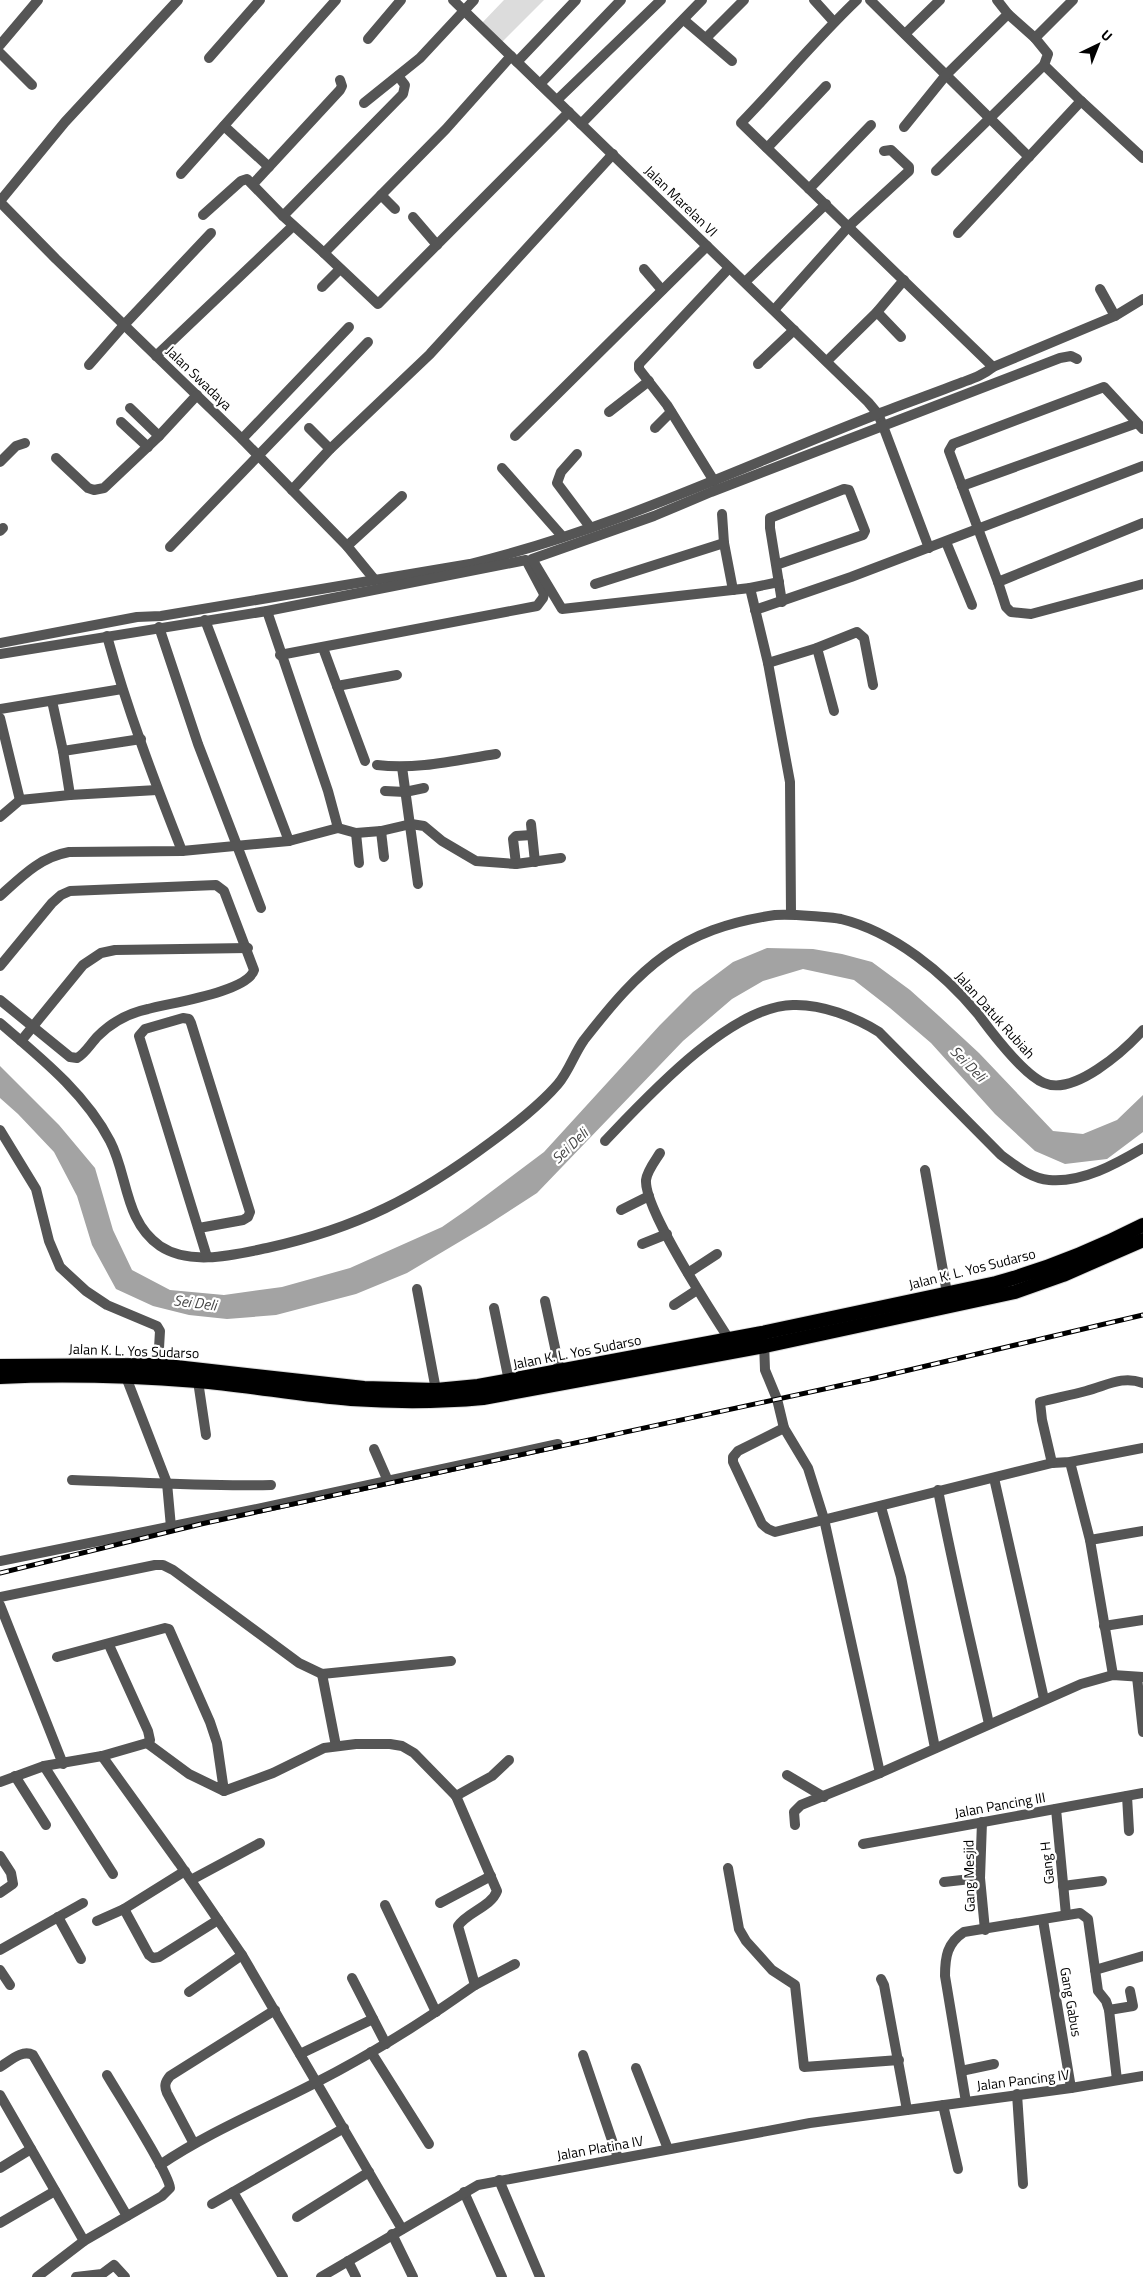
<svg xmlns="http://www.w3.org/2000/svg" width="1143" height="2277" font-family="'Titillium Web',sans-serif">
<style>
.green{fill:#dcdcdc}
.water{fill:#a3a3a3}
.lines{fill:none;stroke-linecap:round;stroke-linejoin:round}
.trunk-casing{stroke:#dbdbdb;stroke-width:16}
.minor{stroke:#555;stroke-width:10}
.tertiary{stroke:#555;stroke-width:10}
.trunk{stroke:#000;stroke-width:14}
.rail-casing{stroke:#000;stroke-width:5}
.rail{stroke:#fff;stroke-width:3;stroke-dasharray:9;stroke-linecap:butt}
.labels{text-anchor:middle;stroke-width:4.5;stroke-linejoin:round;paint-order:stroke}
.street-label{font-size:14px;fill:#000;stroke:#fff}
.water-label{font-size:15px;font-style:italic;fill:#444;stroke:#fff}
</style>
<rect width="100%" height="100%" fill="#fff"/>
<!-- green -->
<polygon class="green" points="504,0 544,0 500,44 480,25"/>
<!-- water -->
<polygon class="water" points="767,948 813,949 842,954 872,962 910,990 939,1016 979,1053 1053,1131 1083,1134 1117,1120 1143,1095 1143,1132 1107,1159 1065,1164 1035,1151 995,1114 931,1043 890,1008 854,980 803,969 763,981 732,999 683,1041 537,1193 486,1226 407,1273 356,1294 276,1315 227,1319 189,1315 153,1306 116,1289 92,1245 77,1196 54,1152 18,1114 0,1098 0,1066 59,1125 95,1168 113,1230 132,1270 170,1290 224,1295 282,1287 350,1268 442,1227 468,1209 544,1152 660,1025 693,992 733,962"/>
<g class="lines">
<defs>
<g id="trunk">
<path d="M0 1366 158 1365 364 1388 436 1390 478 1386 762 1333 996 1283C1047 1269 1096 1249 1143 1225"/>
<path d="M0 1377C65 1374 131 1376 197 1381 248 1385 299 1395 351 1399 395 1402 439 1402 483 1398L765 1346 1015 1292 1063 1275 1143 1240"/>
</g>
</defs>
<!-- trunk casing -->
<use href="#trunk" class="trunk-casing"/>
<!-- minor -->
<g class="minor">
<polyline points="453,0 868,402 878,414 883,426 929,548"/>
<polyline points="814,0 834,22"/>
<path d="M857 0C816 39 780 83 741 123L993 367"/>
<polyline points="870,0 1029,157"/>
<polyline points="1008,14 1035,38"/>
<polyline points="684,20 732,61"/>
<polyline points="905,34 940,0"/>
<polyline points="706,38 744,0"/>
<polyline points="368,39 401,0"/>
<polyline points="0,53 32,85"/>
<polyline points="209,58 260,0"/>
<polyline points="517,62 576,0"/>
<polyline points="1044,65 1081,101 1143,158"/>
<polyline points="540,84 621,0"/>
<polyline points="557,100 661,0"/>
<polyline points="364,103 420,58 474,0"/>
<polyline points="581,124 702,0"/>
<polyline points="224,126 269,167"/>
<polyline points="904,127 946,75 1008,14 997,0"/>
<polyline points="767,148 826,86"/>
<polyline points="936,171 1044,65 1048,54 1035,38 1073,0"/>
<polyline points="181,174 336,0"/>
<polyline points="253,184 340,90 342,86 340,80"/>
<polyline points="809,189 871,125"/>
<polyline points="381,195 395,209"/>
<polyline points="0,201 65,122 178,0"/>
<polyline points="0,202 56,259 242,439 347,546 374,579"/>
<polyline points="203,215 241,181 247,179 283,216 324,253 446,129 511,56"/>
<polyline points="283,216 403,94 405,85 398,76"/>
<polyline points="413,217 437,245"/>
<polyline points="958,233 1081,101"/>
<polyline points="324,253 378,304 569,112"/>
<polyline points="644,269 662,290"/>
<polyline points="745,282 826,204"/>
<polyline points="322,287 340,269"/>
<polyline points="1100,289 1115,316"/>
<polyline points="774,310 849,226 909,171 909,167 891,150 884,151"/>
<polyline points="877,312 901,337"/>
<polyline points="156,356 293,226"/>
<polyline points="827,361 877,312 904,280"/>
<polyline points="758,364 794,330"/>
<polyline points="89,365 124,325 211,233"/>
<polyline points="130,408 159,436"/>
<polyline points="609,412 649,381"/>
<polyline points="121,422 148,447"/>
<polyline points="309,428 330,449"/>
<polyline points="655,428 671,412"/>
<polyline points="1143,429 1104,387 953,444 949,451 998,582 1006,607 1011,612 1031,614 1143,584"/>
<polyline points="515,436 707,246"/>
<polyline points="242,439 349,327"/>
<polyline points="577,454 561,472 557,483 590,527"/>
<polyline points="56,458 88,488 94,490 104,488 159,436 197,395"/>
<polyline points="0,462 16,446 25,443"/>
<polyline points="502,468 562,536"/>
<polyline points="714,481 667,405 639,369 639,364 729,268"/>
<polyline points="962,486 1137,423"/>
<polyline points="292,490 330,449 430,354 613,154"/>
<polyline points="722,514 724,543"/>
<polyline points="0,531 3,528"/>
<polyline points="946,542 972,605"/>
<polyline points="347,546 402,496"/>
<polyline points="170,547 368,342"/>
<polyline points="776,565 863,535 865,531 849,490 844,489 770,518 770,528 782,602"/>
<polyline points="998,582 1143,523"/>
<polyline points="595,584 724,543 733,590"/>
<polyline points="750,588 779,582"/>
<polyline points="755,610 851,577 1143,466"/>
<polyline points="267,611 328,791 338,828"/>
<polyline points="205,620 289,841"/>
<polyline points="159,627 198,744 261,908"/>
<path d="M107 636C127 709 154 780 182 851"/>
<path d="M0 643 137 617 161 616 470 564C611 530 743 466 878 414 906 403 935 393 963 382 974 378 983 375 993 367L1115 316 1143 299"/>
<polyline points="323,648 337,686 397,675"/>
<polyline points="817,648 834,711"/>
<polyline points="0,654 267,611 526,560 544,594 543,598 537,606 280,655"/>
<polyline points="768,663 817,648 857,632 864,638 873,685"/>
<polyline points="337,686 365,761"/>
<polyline points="52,701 63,751"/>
<polyline points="0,709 122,689"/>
<polyline points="0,718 20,800"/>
<path d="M377 765C417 770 457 760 496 754"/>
<polyline points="402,767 418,884"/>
<polyline points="385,791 405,792 424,788"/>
<polyline points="70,795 63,751 141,739"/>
<polyline points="0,817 20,800 70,795 157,790"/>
<polyline points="531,824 535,862"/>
<polyline points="381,831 384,857"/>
<polyline points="356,833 359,863"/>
<polyline points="516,864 513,839 516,836 532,835"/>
<path d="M0 896C21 877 40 857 69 852L182 851 289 841 338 828 356 833 381 831 411 824 424 826 442 841 476 861 516 864 561 858"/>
<polyline points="791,914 790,782 768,663 750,588 562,609 532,559 654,516 711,492 1060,358 1071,356 1077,359"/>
<path d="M0 966 52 903 61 895 70 891 216 885 224 891 254 970C248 992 169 1003 148 1009 129 1013 112 1022 98 1036 91 1043 85 1054 77 1058L70 1057 0 1000"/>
<path d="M0 1023C41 1058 85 1093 110 1141 128 1175 124 1221 160 1246 190 1266 233 1255 267 1248 358 1228 417 1197 491 1142 514 1125 539 1106 558 1084 569 1071 574 1054 584 1040 641 967 679 929 775 915 787 914 799 915 811 916 821 917 831 917 841 919 894 932 944 973 978 1014 992 1033 1023 1074 1044 1083 1074 1096 1124 1051 1143 1030"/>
<polyline points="21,1041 83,965 101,953 115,950 248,948"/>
<polyline points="0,1130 36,1189 49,1241 60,1267 86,1291 107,1305 157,1326 160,1331 158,1365"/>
<path d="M605 1141C647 1097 730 1006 793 1005 822 1004 855 1017 879 1032L1001 1155C1015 1165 1031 1179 1049 1180 1082 1183 1116 1164 1143 1148"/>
<path d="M660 1153C655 1161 647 1171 646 1180 644 1209 711 1311 729 1339"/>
<polyline points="925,1170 947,1293"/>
<polyline points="621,1210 649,1196"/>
<polyline points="199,1228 243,1220 248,1217 250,1212 191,1023 189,1019 183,1018 145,1029 139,1036 207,1257"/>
<polyline points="642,1244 667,1234"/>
<polyline points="688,1273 717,1254"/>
<polyline points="417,1289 436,1390"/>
<polyline points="545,1301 560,1371"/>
<polyline points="674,1305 697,1290"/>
<polyline points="494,1308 509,1381"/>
<polyline points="764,1342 765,1370 777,1399 784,1428 808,1468 824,1519 880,1773"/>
<polyline points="126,1377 167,1483 171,1527"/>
<polyline points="198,1381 206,1435"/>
<polyline points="784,1428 738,1451 733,1457 733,1462 762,1524 768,1529 775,1532 1052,1463 1070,1462 1143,1448"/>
<polyline points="374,1449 388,1481"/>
<polyline points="1070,1462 1090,1540 1113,1675"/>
<path d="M1052 1463 1042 1420 1040 1402C1056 1398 1071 1395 1086 1391 1106 1386 1122 1375 1143 1383"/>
<polyline points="994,1478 1044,1699"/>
<path d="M72 1480C139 1482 204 1487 271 1485"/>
<path d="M938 1490C953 1569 972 1646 989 1724"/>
<polyline points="881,1507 901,1577 935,1748"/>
<polyline points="1090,1540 1143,1531"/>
<polyline points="0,1561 262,1508 558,1444"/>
<polyline points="0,1597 155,1565 163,1565 173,1570 299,1663 322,1674 451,1661"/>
<polyline points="0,1605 63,1764"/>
<polyline points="1104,1626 1143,1620"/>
<polyline points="57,1657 165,1628 169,1629 210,1722 217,1743 224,1791 189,1774 147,1743"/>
<polyline points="322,1674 336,1746"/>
<polyline points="1137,1677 1143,1732"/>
<polyline points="102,1756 179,1863 242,1955 402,2229"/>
<polyline points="44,1766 113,1874"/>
<polyline points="787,1775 824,1797"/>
<polyline points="15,1776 46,1825"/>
<polyline points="0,1782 44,1766 102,1756 147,1743 150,1740 148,1731 109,1645"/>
<polyline points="224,1791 273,1773 324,1748 356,1744 390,1744 402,1746 414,1753 456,1796 492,1776 509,1760"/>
<polyline points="1127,1796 1129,1831"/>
<polyline points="1056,1809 1066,1915"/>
<polyline points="982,1822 980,1878 985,1930"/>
<polyline points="795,1825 794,1812 801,1805 880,1773 1081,1684 1113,1675 1143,1677"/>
<polyline points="863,1844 1143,1793"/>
<polyline points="0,1856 11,1873 13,1884 0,1893"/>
<polyline points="728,1868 739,1929 746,1941 772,1970 795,1985 804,2067 899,2060"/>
<polyline points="191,1880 260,1843"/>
<polyline points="944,1882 980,1878"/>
<polyline points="1063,1886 1102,1881"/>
<polyline points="440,1903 491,1876"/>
<polyline points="385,1905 436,2012"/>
<polyline points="124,1909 149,1955 153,1958 159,1957 218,1920"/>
<polyline points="58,1917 81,1959"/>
<polyline points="1043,1920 1071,2088"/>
<polyline points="97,1921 124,1909 185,1871"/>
<polyline points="0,1950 83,1903"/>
<polyline points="0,1970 10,1985"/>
<polyline points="1095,1970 1143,1956"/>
<polyline points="352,1978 386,2044"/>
<polyline points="881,1979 884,1985 907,2110"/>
<polyline points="475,1985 515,1964"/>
<polyline points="189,1992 242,1955"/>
<polyline points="1109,2010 1133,2006 1130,1991"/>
<polyline points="371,2052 429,2144"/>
<polyline points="300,2054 373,2019"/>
<polyline points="583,2055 618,2158"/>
<path d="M0 2067C10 2061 22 2049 33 2055L127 2216"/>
<polyline points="636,2068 668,2149"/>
<polyline points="961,2071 994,2064"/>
<polyline points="1017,2094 1023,2184"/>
<polyline points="0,2095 84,2241"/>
<path d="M966 2102 945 1976C945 1957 947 1943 964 1932L1080 1913 1088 1919 1098 1991 1106 2001 1109 2010 1117 2080"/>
<polyline points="943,2105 958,2169"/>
<path d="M193 2142 167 2093C164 2086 165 2082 170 2076L275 2010"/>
<path d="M160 2165C209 2132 263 2110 315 2083 372 2054 423 2022 475 1985L458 1926C467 1912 491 1907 497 1891L456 1796"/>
<polyline points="0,2168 31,2149"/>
<polyline points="499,2180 540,2277"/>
<polyline points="464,2192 502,2277"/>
<polyline points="212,2204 233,2192"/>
<polyline points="297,2217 369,2172"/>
<polyline points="0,2223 55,2191"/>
<polyline points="392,2234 413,2277"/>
<polyline points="348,2261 356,2277"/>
<path d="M37 2277 84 2241 162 2196 170 2188C169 2173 118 2094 107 2075"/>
<polyline points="76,2277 102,2274 114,2265 125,2277"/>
<polyline points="283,2277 233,2192 344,2128"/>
<polyline points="321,2277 478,2185 810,2123 1071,2088 1143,2076"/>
</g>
<!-- tertiary -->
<polyline class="tertiary" points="0,45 38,0"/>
<!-- trunk -->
<use href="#trunk" class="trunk"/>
<defs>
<polyline id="rail" points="0,1573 201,1524 875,1378 1143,1315"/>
</defs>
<!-- rail casing -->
<use href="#rail" class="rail-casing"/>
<!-- rail -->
<use href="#rail" class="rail"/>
</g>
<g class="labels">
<!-- street labels -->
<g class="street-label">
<text transform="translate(681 201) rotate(44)" y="5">Jalan Marelan VI</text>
<text transform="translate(199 378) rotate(44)" y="5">Jalan Swadaya</text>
<text transform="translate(995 1015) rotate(48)" y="5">Jalan Datuk Rubiah</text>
<text transform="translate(972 1269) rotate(-14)" y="5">Jalan K. L. Yos Sudarso</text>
<text transform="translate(134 1351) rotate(2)" y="5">Jalan K. L. Yos Sudarso</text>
<text transform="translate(577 1352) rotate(-11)" y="5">Jalan K. L. Yos Sudarso</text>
<text transform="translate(1000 1805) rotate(-10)" y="5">Jalan Pancing III</text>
<text transform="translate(1047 1863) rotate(-96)" y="5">Gang H</text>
<text transform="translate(969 1876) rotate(-91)" y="5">Gang Mesjid</text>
<text transform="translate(1071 2002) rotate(80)" y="5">Gang Gabus</text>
<text transform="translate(1023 2080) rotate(-7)" y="5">Jalan Pancing IV</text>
<text transform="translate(600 2148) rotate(-10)" y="5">Jalan Platina IV</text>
</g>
<!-- water labels -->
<g class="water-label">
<text transform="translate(968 1064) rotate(45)" y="5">Sei Deli</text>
<text transform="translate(570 1146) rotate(-44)" y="5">Sei Deli</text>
<text transform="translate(195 1303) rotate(7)" y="5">Sei Deli</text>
</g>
</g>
<!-- north arrow -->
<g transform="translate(1098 45) rotate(43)" stroke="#ffffff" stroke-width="4" paint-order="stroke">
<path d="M0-4L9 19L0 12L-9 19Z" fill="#000000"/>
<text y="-8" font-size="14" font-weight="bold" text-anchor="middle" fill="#000000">U</text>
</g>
</svg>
